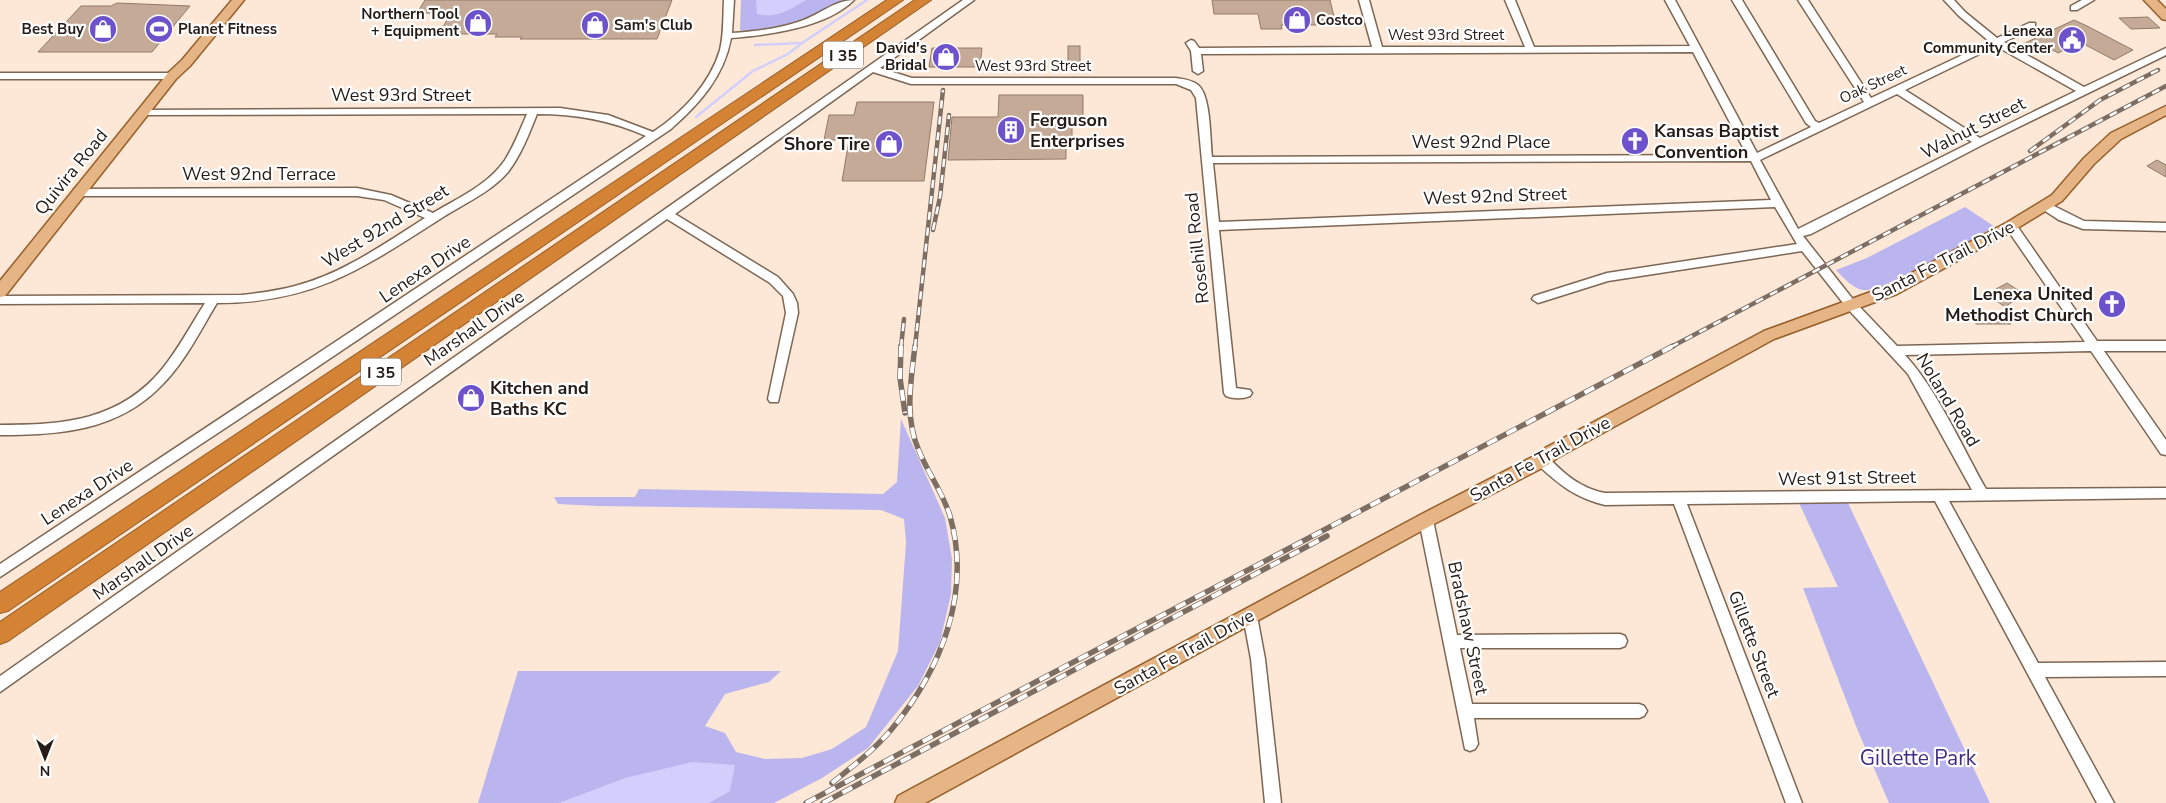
<svg xmlns="http://www.w3.org/2000/svg" width="2166" height="803" font-family="'Nunito Sans',sans-serif">
<style>
.green{fill:#bab4ef}
.water{fill:#d2cffc}
.lines{fill:none;stroke-linecap:round;stroke-linejoin:round}
.stream{stroke:#d2cffc;stroke-width:2.5}
.building{fill:#c5ab97;stroke:#927a67}
.minor-casing{stroke:#7d6653;stroke-width:3}
.major-casing{stroke:#975f2a;stroke-width:3}
.highway-casing{stroke:#975f2a;stroke-width:2}
.minor{fill:#fff;fill-rule:evenodd}
.major{fill:#e5b586;fill-rule:evenodd}
.highway{fill:#d48335;fill-rule:evenodd}
.rail-far1-casing{stroke:#7d6e63;stroke-width:4.5}
.rail-casing{stroke:#7d6e63;stroke-width:5.5}
.rail-far1{stroke:#fff;stroke-width:2.5;stroke-dasharray:8;stroke-linecap:butt}
.rail{stroke:#fff;stroke-width:4;stroke-dasharray:11;stroke-linecap:butt}
.labels{text-anchor:middle;stroke-width:4.5;stroke-linejoin:round;paint-order:stroke}
.far-poi-label{font-size:15px;font-weight:bold;fill:#261c15;stroke:#fff;text-anchor:end}
.far-street-label{font-size:15px;fill:#261c15;stroke:#fff}
.shield{fill:#fff;stroke:#67605b;stroke-width:1}
.shield-label{font-size:16px;font-weight:bold;fill:#261c15}
.street-label{font-size:18px;fill:#261c15;stroke:#fff}
.poi-label{font-size:18px;font-weight:bold;fill:#261c15;stroke:#fff;text-anchor:start}
.near-park-label{font-size:21px;fill:#402c80;stroke:#fff}
</style>
<rect width="100%" height="100%" fill="#fde8d7"/>
<!-- green -->
<g class="green">
<path d="M741 0H843C812 20 779 28 743 31L740 30Z"/>
<path d="M1965 207 1995 227C1972 239 1883 293 1863 290 1854 289 1843 278 1836 270L1867 258Z"/>
<polygon points="901,419 945,518 952,559 951,594 940,642 918,686 868,748 822,778 774,803 478,803 518,671 781,671 769,682 725,694 705,726 725,733 736,752 765,759 802,758 832,749 866,727 898,651 906,543 904,519 881,510 598,506 558,504 554,497 635,497 639,489 883,494 897,482"/>
<polygon points="1799,503 1848,503 1990,803 1889,803 1858,731 1803,588 1838,587"/>
</g>
<!-- water -->
<g class="water">
<path d="M756 0H806C791 9 776 19 757 14Z"/>
<polygon points="692,762 735,765 730,791 709,803 559,803 625,778"/>
</g>
<g class="lines">
<!-- stream -->
<g class="stream">
<polyline points="755,45 802,43 867,0"/>
<polyline points="696,117 753,71 788,54 802,43"/>
</g>
</g>
<!-- building -->
<g class="building">
<polygon points="425,0 672,0 657,39 520,39 522,37 495,37 497,34 439,34 451,13 417,13"/>
<polygon points="1212,0 1330,0 1336,25 1281,25 1282,29 1261,29 1258,14 1214,14"/>
<polygon points="117,3 190,6 152,52 38,52 81,6 111,6"/>
<polygon points="2148,17 2160,28 2131,29 2119,18"/>
<polygon points="2074,20 2087,26 2133,50 2114,60 2080,42 2058,53 2051,49 2041,54 2023,44"/>
<rect x="1068" y="46" width="12" height="20"/>
<polygon points="932,48 982,48 980,67 929,67"/>
<polygon points="999,95 1083,95 1083,118 1072,118 1072,143 1066,143 1066,159 948,160 952,117 998,117"/>
<polygon points="857,102 934,102 924,181 842,181 849,140 824,140 829,115 854,115"/>
<polygon points="2157,160 2166,165 2166,177 2147,166"/>
<polygon points="2007,283 2021,292 2009,299 2012,302 2005,307 1987,294"/>
<polygon points="2004,313 2011,324 1976,324 1969,314"/>
</g>
<g class="lines">
<defs>
<g id="minor">
<path d="M724 0H734L732 33C755 31 779 29 801 21 819 15 835 0 854 0 826 28 768 35 731 38 724 77 699 104 671 129L292 384 0 577V564L646 136C610 120 576 114 537 114 529 134 521 155 508 172 490 193 463 204 440 219 362 269 313 303 217 303 200 331 185 362 162 385 118 431 60 435 0 435V425C63 425 120 421 163 368 179 348 191 325 205 303L0 304V296L241 295C259 293 277 291 295 286 342 274 384 244 425 218L384 200 357 196H78L74 195 73 192 74 189 357 188 391 195 433 213C458 198 488 185 505 160 514 146 520 130 527 114L143 115 139 114V110L560 108 608 115 653 132C682 113 710 84 720 50 724 33 723 17 724 0Z"/>
<path d="M963 0H974L880 68 912 78H1176C1183 79 1192 80 1198 85 1211 95 1210 140 1212 157L1747 155 1693 52 1201 54 1203 71 1198 74 1193 71 1191 51 1186 43 1191 40 1194 41 1199 48 1372 47 1359 0H1369L1382 47H1525L1505 0H1515L1534 47 1690 46 1665 0H1675L1757 153 1811 127 1806 123 1732 0H1742L1815 121 1819 123 1864 102 1798 0H1808L1871 98 1990 42 1959 16 1944 0H1954L1965 12 1997 38 2029 23H2035V27L2004 42 2084 87 2166 48V55L1984 144 1811 234 1803 236 1855 302 1897 346 2085 342 2007 229 2005 226 2007 223H2015L2097 341H2166V351H2104L2166 440V455L2161 454 2091 351 1905 355C1938 391 1962 447 1986 489L2166 488V498L1949 501 2038 663 2166 662V676L2045 677 2114 803H2097L1935 501 1687 504 1802 803H1786L1674 504 1605 505C1576 498 1558 484 1537 464L1536 460 1537 456 1542 455 1547 456C1564 474 1580 488 1605 493L1972 490 1908 374 1847 308 1802 251 1608 281 1538 303 1532 299 1534 296 1607 273 1797 244 1775 207 1219 230 1236 388 1250 390 1252 393 1250 396C1243 399 1233 399 1226 396L1224 393 1196 98 1191 90 1176 84H911L873 72 675 214 778 277 793 294 797 303 798 313 778 402H770L768 399 786 313 783 296 770 283 667 219 0 692V676ZM1996 46 2076 91 1980 138 1905 90ZM1897 94 1972 142 1798 229 1760 160ZM1751 161 1771 200 1219 222 1213 163Z"/>
<polygon points="2082,0 2094,0 2077,10 2071,10 2071,6"/>
<polygon points="0,73 172,73 177,76 172,79 0,79"/>
<polygon points="2046,202 2084,221 2166,223 2166,231 2083,229 2059,220 2042,209 2041,206"/>
<polygon points="1426,514 1431,516 1433,520 1457,635 1620,634 1625,636 1627,641 1625,646 1620,648 1460,648 1472,704 1639,704 1644,706 1647,711 1644,716 1639,718 1474,718 1478,744 1475,749 1470,751 1465,749 1419,520 1421,516"/>
<polygon points="1250,610 1255,612 1257,616 1265,659 1281,803 1265,803 1251,659 1243,616 1245,612"/>
</g>
<g id="major">
<polygon points="232,0 244,0 190,66 176,79 5,296 0,297 0,281 168,73 182,60"/>
<polygon points="2144,0 2157,0 2166,9 2166,20 2162,19"/>
<polygon points="2166,106 2166,115 2121,139 2094,164 2062,201 2016,229 1897,294 1774,339 1557,458 1548,465 1432,525 925,803 895,803 898,796 1420,515 1536,455 1545,448 1764,331 1887,286 2006,223 2052,195 2084,158 2111,133"/>
</g>
<g id="highway">
<polygon points="887,0 903,0 8,611 0,613 0,592"/>
<polygon points="915,0 931,0 8,641 0,644 0,622"/>
</g>
</defs>
<!-- minor casing -->
<use href="#minor" class="minor-casing"/>
<!-- major casing -->
<use href="#major" class="major-casing"/>
<!-- highway casing -->
<use href="#highway" class="highway-casing"/>
<!-- minor -->
<use href="#minor" class="minor"/>
<!-- major -->
<use href="#major" class="major"/>
<!-- highway -->
<use href="#highway" class="highway"/>
<defs>
<g id="rail-far1">
<polyline points="2030,151 2100,100 2158,70"/>
<polyline points="933,230 940,197 949,115"/>
<polyline points="901,347 904,319"/>
<polyline points="915,347 943,90"/>
<polyline points="1671,347 2166,86"/>
</g>
<g id="rail">
<polyline points="901,346 900,378 905,413"/>
<path d="M832 783C853 766 874 750 891 730 941 670 972 593 950 516 943 493 928 473 919 451 904 417 911 381 915 346"/>
<polyline points="806,803 1673,346"/>
<polyline points="823,803 1327,536"/>
</g>
</defs>
<!-- rail-far1 casing -->
<use href="#rail-far1" class="rail-far1-casing"/>
<!-- rail casing -->
<use href="#rail" class="rail-casing"/>
<!-- rail-far1 -->
<use href="#rail-far1" class="rail-far1"/>
<!-- rail -->
<use href="#rail" class="rail"/>
</g>
<!-- icons -->
<defs>
<symbol id="shop-disc" viewBox="-11 -11 22 22"><circle r="9.5" fill="#6d52cc" stroke="#fff"/><path d="M-5-2.5h2.3a2.7 3.5 0 0 1 5.4 0H5L5.5 6h-11ZM-1.5-2.5h3a1.5 2.3 0 0 0-3 0Z" fill="#fff"/></symbol>
<symbol id="stadium-disc" viewBox="-11 -11 22 22"><circle r="9.5" fill="#6d52cc" stroke="#fff"/><path d="M0-5a6.5 5 0 1 0 0 10a6.5 5 0 1 0 0-10ZM-3.5-1.8h7v3.6h-7Z" fill="#fff"/></symbol>
<symbol id="civic-disc" viewBox="-11 -11 22 22"><circle r="9.5" fill="#6d52cc" stroke="#fff"/><path d="M-.6-6.5H3V-4.5H.6V-3L4-1V1h2V6H-6V1h2V-1L-.6-3ZM-1.2 2.5V6h2.4V2.5Z" fill="#fff"/></symbol>
<symbol id="building-disc" viewBox="-11 -11 22 22"><circle r="9.5" fill="#6d52cc" stroke="#fff"/><path d="M-4-6H4V6H1V3H-1V6H-4ZM-2.5-4.3h1.7v1.8h-1.7ZM.8-4.3h1.7v1.8H.8ZM-2.5-1h1.7V.8h-1.7ZM.8-1h1.7V.8H.8Z" fill="#fff"/></symbol>
<symbol id="church-disc" viewBox="-11 -11 22 22"><circle r="9.5" fill="#6d52cc" stroke="#fff"/><path d="M-1.2-6h2.4v3.5h3.3v2.4h-3.3V6h-2.4V-.1h-3.3v-2.4h3.3Z" fill="#fff"/></symbol>
</defs>
<g fill-rule="evenodd">
<use href="#shop-disc" x="1281" y="4" width="32" height="32"/>
<use href="#shop-disc" x="462" y="7" width="32" height="32"/>
<use href="#shop-disc" x="579" y="9" width="32" height="32"/>
<use href="#shop-disc" x="87" y="13" width="32" height="32"/>
<use href="#stadium-disc" x="143" y="13" width="32" height="32"/>
<use href="#civic-disc" x="2056" y="24" width="32" height="32"/>
<use href="#shop-disc" x="930" y="41" width="32" height="32"/>
<use href="#building-disc" x="995" y="114" width="32" height="32"/>
<use href="#church-disc" x="1619" y="125" width="32" height="32"/>
<use href="#shop-disc" x="873" y="128" width="32" height="32"/>
<use href="#church-disc" x="2096" y="288" width="32" height="32"/>
<use href="#shop-disc" x="455" y="382" width="32" height="32"/>
</g>
<g class="labels">
<!-- far-poi labels -->
<g class="far-poi-label">
<text x="459" y="19">Northern Tool<tspan x="459" dy="17">+ Equipment</tspan></text>
<text x="1316" y="25" text-anchor="start">Costco</text>
<text x="614" y="30" text-anchor="start">Sam's Club</text>
<text x="84" y="34">Best Buy</text>
<text x="178" y="34" text-anchor="start">Planet Fitness</text>
<text x="2053" y="36">Lenexa<tspan x="2053" dy="17">Community Center</tspan></text>
<text x="927" y="53">David's<tspan x="927" dy="17">Bridal</tspan></text>
</g>
<!-- far-street labels -->
<g class="far-street-label">
<text x="1446" y="40">West 93rd Street</text>
<text x="1033" y="71">West 93rd Street</text>
<text transform="translate(1873 84) rotate(-25)" y="5">Oak Street</text>
</g>
<!-- shield labels -->
<g class="shield">
<rect x="823" y="41.5" width="40" height="27" rx="4"/>
<rect x="361" y="358.5" width="40" height="27" rx="4"/>
</g>
<g class="shield-label">
<text x="843" y="61">I 35</text>
<text x="381" y="378">I 35</text>
</g>
<!-- street labels -->
<g class="street-label">
<text x="401" y="101">West 93rd Street</text>
<text transform="translate(1973 128) rotate(-27)" y="6">Walnut Street</text>
<text x="1481" y="148">West 92nd Place</text>
<text transform="translate(71 172) rotate(-51)" y="6">Quivira Road</text>
<text x="259" y="180">West 92nd Terrace</text>
<text transform="translate(1495 196) rotate(-2)" y="6">West 92nd Street</text>
<text transform="translate(385 226) rotate(-31)" y="6">West 92nd Street</text>
<text transform="translate(1197 248) rotate(-96)" y="6">Rosehill Road</text>
<text transform="translate(1943 261) rotate(-27)" y="6">Santa Fe Trail Drive</text>
<text transform="translate(425 269) rotate(-34)" y="6">Lenexa Drive</text>
<text transform="translate(474 328) rotate(-35)" y="6">Marshall Drive</text>
<text transform="translate(1948 400) rotate(59)" y="6">Noland Road</text>
<text transform="translate(1540 459) rotate(-29)" y="6">Santa Fe Trail Drive</text>
<text transform="translate(1847 478) rotate(-1)" y="6">West 91st Street</text>
<text transform="translate(87 492) rotate(-33)" y="6">Lenexa Drive</text>
<text transform="translate(143 562) rotate(-35)" y="6">Marshall Drive</text>
<text transform="translate(1468 628) rotate(78)" y="6">Bradshaw Street</text>
<text transform="translate(1754 644) rotate(69)" y="6">Gillette Street</text>
<text transform="translate(1184 652) rotate(-29)" y="6">Santa Fe Trail Drive</text>
</g>
<!-- poi labels -->
<g class="poi-label">
<text x="1030" y="126">Ferguson<tspan x="1030" dy="21">Enterprises</tspan></text>
<text x="1654" y="137">Kansas Baptist<tspan x="1654" dy="21">Convention</tspan></text>
<text x="870" y="150" text-anchor="end">Shore Tire</text>
<text x="2093" y="300" text-anchor="end">Lenexa United<tspan x="2093" dy="21">Methodist Church</tspan></text>
<text x="490" y="394">Kitchen and<tspan x="490" dy="21">Baths KC</tspan></text>
</g>
<!-- near-park labels -->
<g class="near-park-label">
<text x="1918" y="765">Gillette Park</text>
</g>
</g>
<!-- north arrow -->
<g transform="translate(45 758) rotate(180)" stroke="#ffffff" stroke-width="4" paint-order="stroke">
<path d="M0-4L9 19L0 12L-9 19Z" fill="#261c15"/>
<text y="-8" font-size="14" font-weight="bold" text-anchor="middle" fill="#261c15">N</text>
</g>
</svg>
